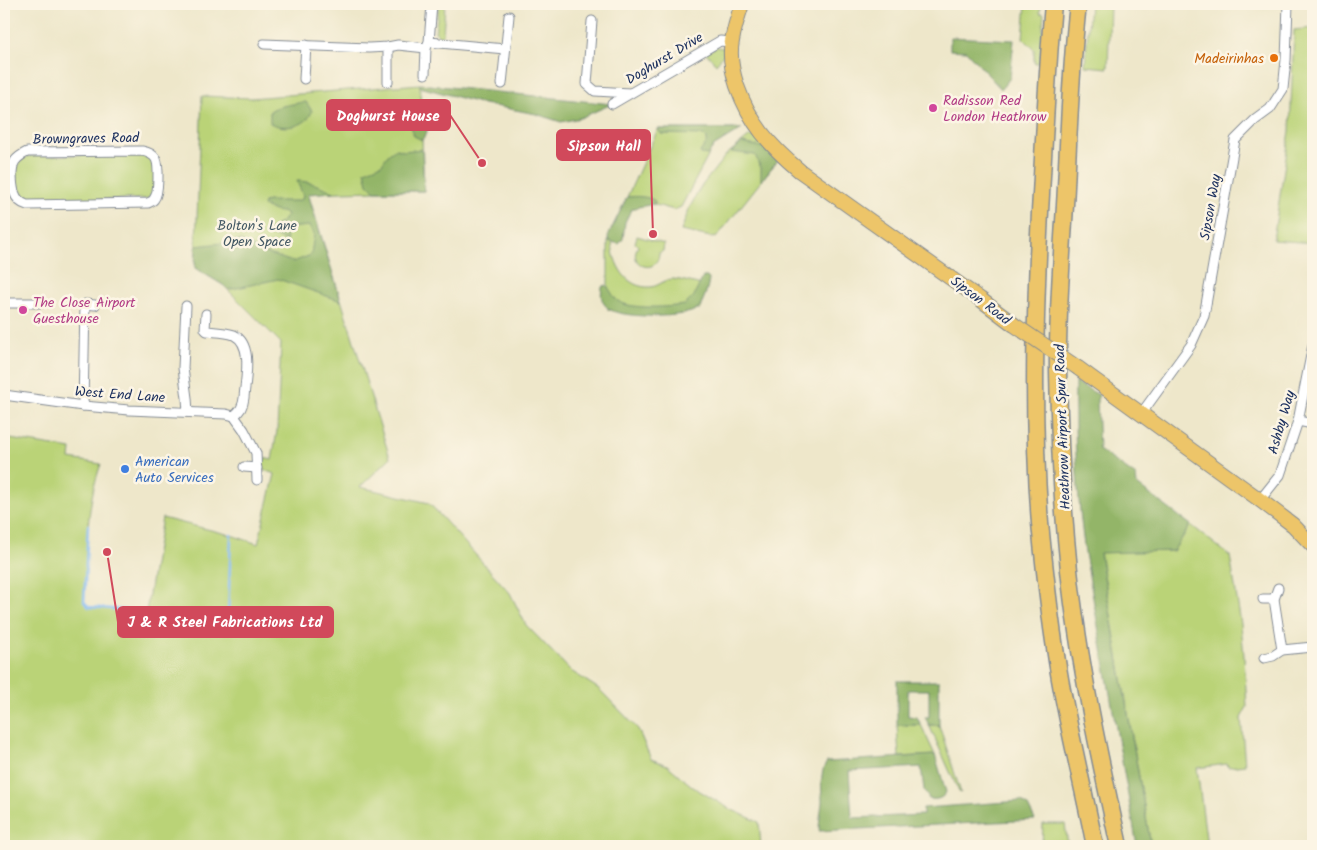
<svg xmlns="http://www.w3.org/2000/svg" width="1317" height="850" font-family="Kalam,sans-serif">
<style>
.green{fill:#bad377;stroke:#6a816a}
.forest{fill:#93b568;stroke:#577263}
.lines{fill:none;stroke-linecap:round;stroke-linejoin:round}
.stream{stroke:#85bcf5;stroke-width:2.5}
.minor-casing{stroke:#848b94;stroke-width:11}
.primary-casing{stroke:#848b94;stroke-width:16}
.motorway-casing{stroke:#848b94;stroke-width:19}
.minor{stroke:#fff;stroke-width:9}
.primary{stroke:#edc569;stroke-width:14}
.motorway{stroke:#edc569;stroke-width:16}
.primary-bridge-casing{stroke:#848b94;stroke-width:16;stroke-linecap:butt}
.primary-bridge{stroke:#edc569;stroke-width:14}
.food-dot{fill:#e8710a;stroke:#fcf5e5;stroke-width:2}
.hotel-dot{fill:#d1479c;stroke:#fcf5e5;stroke-width:2}
.shop-dot{fill:#3f7fe0;stroke:#fcf5e5;stroke-width:2}
.labels{text-anchor:middle;stroke-width:5;stroke-linejoin:round;paint-order:stroke}
.street-label{font-size:14px;fill:#1b2f5e;stroke:#fcf5e5}
.food-label{font-size:14px;fill:#c56008;stroke:#fcf5e5;text-anchor:end}
.hotel-label{font-size:14px;fill:#b23c85;stroke:#fcf5e5;text-anchor:start}
.park-label{font-size:14px;fill:#435864;stroke:#fcf5e5}
.shop-label{font-size:14px;fill:#366cbe;stroke:#fcf5e5;text-anchor:start}
.leader{fill:none;stroke:#d1495b;stroke-width:2}
.callout-dot{fill:#d1495b;stroke:#fcf5e5;stroke-width:2}
.callout{fill:#d1495b;stroke:#d1495b;stroke-width:2}
.callout-label{font-size:15px;text-anchor:middle;font-weight:bold;fill:#fff}
</style>
<rect width="100%" height="100%" fill="#fcf5e5"/>
<filter id="ink" filterUnits="userSpaceOnUse"><feTurbulence type="fractalNoise" baseFrequency=".02" numOctaves="2"/><feDisplacementMap in="SourceGraphic" scale="10" xChannelSelector="R" yChannelSelector="G"/><feConvolveMatrix kernelMatrix="1 2 1 2 8 2 1 2 1" color-interpolation-filters="sRGB"/></filter>
<filter id="wash" filterUnits="userSpaceOnUse"><feTurbulence type="fractalNoise" baseFrequency=".0096" numOctaves="4" result="noise"/><feDisplacementMap in="SourceGraphic" scale="20" xChannelSelector="R" yChannelSelector="G"/><feGaussianBlur stdDeviation="1.12" result="paint"/><feColorMatrix in="noise" values="0 0 0 0 0 0 0 0 0 0 0 0 0 0 0 0 0 1.4 0 .05"/><feComposite in="paint" operator="in"/></filter>
<g filter="url(#wash)">
<rect width="100%" height="100%" fill="#eee7ca"/>
<!-- green -->
<g class="green">
<polygon points="439,4 445,5 443,35 439,36 435,32"/>
<polygon points="1026,4 1041,4 1040,13 1044,14 1040,63 1034,63 1034,49 1023,38"/>
<polygon points="1090,4 1110,4 1108,68 1085,66"/>
<polygon points="1313,28 1313,243 1273,240 1290,131 1294,30"/>
<polygon points="716,47 724,48 724,54 716,64 706,53"/>
<path d="M420 84 424 191H375L308 193 390 458 360 487 429 503 510 593 526 625 571 671 599 689 638 729 651 759 667 765 693 787 730 809 759 822 761 846H4V438L71 449 70 459 101 464C85 507 87 556 84 602L89 607 146 612 162 518 231 535 258 544 275 474 263 470V458L272 460 277 431 281 343 223 285 195 268 202 96 251 98Z"/>
<polygon points="658,129 742,129 713,147 681,207 674,210 627,197"/>
<polygon points="750,136 759,138 778,160 716,238 681,231 689,209 700,188 726,155"/>
<path d="M140 154 149 158 154 161C154 174 159 191 147 199L23 200 17 190 16 168 20 161 28 156Z"/>
<path d="M637 236 664 244 663 251 659 253C659 276 626 267 638 246L635 243Z"/>
<path d="M608 238 609 241 612 242C613 264 626 289 651 287 659 286 665 279 673 279 684 280 696 284 707 286L700 309 608 310Z"/>
<polygon points="1191,525 1230,556 1241,624 1244,656 1247,707 1241,718 1245,765 1228,767 1227,764 1197,768 1207,846 1151,846 1100,552 1173,551"/>
<polygon points="897,725 921,725 935,755 899,757"/>
<polygon points="929,725 939,725 961,793 959,792"/>
<polygon points="1043,824 1065,824 1068,846 1042,846"/>
</g>
<!-- forest -->
<g class="forest">
<polygon points="950,37 1014,40 1010,78 1001,89 966,51 950,50"/>
<polygon points="420,84 612,104 580,118 561,122 536,114 479,103 420,87"/>
<polygon points="423,101 427,132 422,140 414,136 411,126 405,119 404,116 394,110 393,107 395,105 408,102"/>
<path d="M302 102H306L312 111C307 128 283 130 270 123V111C278 105 292 105 302 102Z"/>
<polygon points="658,129 742,129 713,147 708,155 701,154 700,152 706,144 707,138 703,135 661,134"/>
<polygon points="742,143 767,148 778,160 761,181 761,168 755,155 731,152"/>
<path d="M397 149 404 151 422 149 424 191H375L368 184 365 171 382 164C386 157 389 152 397 149Z"/>
<path d="M297 181C310 181 323 187 334 192L308 194 341 301 278 279 228 290 223 285 195 268 196 246 240 241 263 252 293 262 311 255 314 234 309 226 289 228 285 234 287 240 285 241 272 235 270 229 283 221 287 215 286 213 275 211 263 206 264 202 268 201H297L302 199 303 196Z"/>
<path d="M627 197C636 196 648 196 655 201V203C647 207 639 205 631 210L625 222 623 239 619 244 609 241 608 236Z"/>
<path d="M703 277H707L709 279C708 287 704 302 698 308 688 319 623 318 611 310 602 305 600 297 602 287L606 285C611 290 612 296 618 301 631 310 669 307 685 305L694 296Z"/>
<path d="M1075 382 1099 395 1097 400 1099 450 1136 476 1137 485 1191 525 1173 551 1100 553 1151 846H1137L1085 553C1077 496 1074 440 1075 382Z"/>
<polygon points="897,681 939,681 939,725 929,725 925,717 929,717 929,690 908,690 908,716 917,717 921,725 897,725"/>
<path d="M935 755 946 792C943 799 936 800 929 799L924 790 921 767 849 771 852 818 923 815V808L1021 801 1028 806 1035 820 819 831C819 821 821 812 822 802 822 790 819 772 827 762Z"/>
</g>
<g class="lines">
<!-- stream -->
<polyline class="stream" points="88,525 84,602 89,607 146,612 228,618 231,535"/>
</g>
</g>
<g filter="url(#ink)">
<g class="lines">
<defs>
<g id="minor">
<polyline points="592,21 587,84 595,91 630,93"/>
<polyline points="429,42 505,49"/>
<polyline points="264,44 369,48 388,47 398,45 426,48"/>
<polyline points="388,47 388,82"/>
<polyline points="425,74 426,48 429,42 432,4"/>
<polyline points="304,79 306,45"/>
<polyline points="502,84 509,16"/>
<polyline points="612,104 720,41 731,42"/>
<path d="M142 151C148 152 153 154 156 159 159 165 159 193 154 199 153 201 150 202 148 203L27 205C13 201 12 186 12 173 13 168 12 165 15 161 18 157 23 154 27 152Z"/>
<polyline points="4,303 41,303"/>
<polyline points="186,306 183,368 187,398 188,412"/>
<path d="M206 314 205 329 207 331C215 332 226 332 234 335 254 345 245 380 244 398 243 407 240 411 234 416"/>
<polyline points="4,395 83,406 129,410 226,414 234,416"/>
<polyline points="83,406 85,304 95,305"/>
<polyline points="1141,414 1191,345 1204,316 1235,140 1255,120 1270,109 1283,89 1286,60 1288,4"/>
<polyline points="234,416 244,430 256,453 257,480"/>
<polyline points="1298,421 1313,424"/>
<polyline points="244,467 257,468"/>
<polyline points="1260,500 1280,475 1298,421 1313,345"/>
<polyline points="1278,588 1274,599 1282,650"/>
<polyline points="1263,599 1274,599"/>
<polyline points="1264,658 1273,656 1282,650 1313,647"/>
</g>
<g id="primary">
<path d="M742 4C738 16 734 28 732 41 729 56 732 71 737 86 750 123 770 146 800 171L980 299 1013 324"/>
<polyline points="1078,368 1260,500 1293,525 1313,546"/>
</g>
<g id="motorway">
<path d="M1053 4C1047 73 1044 143 1040 212 1035 316 1032 419 1040 523 1045 575 1051 628 1060 679 1070 735 1084 791 1095 846"/>
<path d="M1078 4C1071 64 1069 126 1066 187 1063 247 1057 309 1058 370 1059 436 1062 503 1069 570 1079 663 1099 755 1119 846"/>
</g>
</defs>
<!-- minor casing -->
<use href="#minor" class="minor-casing"/>
<!-- primary casing -->
<use href="#primary" class="primary-casing"/>
<!-- motorway casing -->
<use href="#motorway" class="motorway-casing"/>
<!-- minor -->
<use href="#minor" class="minor"/>
<!-- primary -->
<use href="#primary" class="primary"/>
<!-- motorway -->
<use href="#motorway" class="motorway"/>
<defs>
<polyline id="primary-bridge" points="1013,324 1078,368"/>
</defs>
<!-- primary-bridge casing -->
<use href="#primary-bridge" class="primary-bridge-casing"/>
<!-- primary-bridge -->
<use href="#primary-bridge" class="primary-bridge"/>
</g>
</g>
<!-- markers -->
<circle class="food-dot" cx="1274" cy="58" r="5"/>
<g class="hotel-dot">
<circle cx="933" cy="108" r="5"/>
<circle cx="23" cy="310" r="5"/>
</g>
<circle class="shop-dot" cx="125" cy="469" r="5"/>
<g class="labels">
<!-- street labels -->
<g class="street-label">
<text transform="translate(664 58) rotate(-31)" y="5">Doghurst Drive</text>
<text transform="translate(86 138) rotate(-1)" y="5">Browngraves Road</text>
<text transform="translate(1210 207) rotate(-80)" y="5">Sipson Way</text>
<text transform="translate(981 300) rotate(37)" y="5">Sipson Road</text>
<text transform="translate(120 394) rotate(4)" y="5">West End Lane</text>
<text transform="translate(1281 422) rotate(-74)" y="5">Ashby Way</text>
<text transform="translate(1062 427) rotate(-92)" y="5">Heathrow Airport Spur Road</text>
</g>
<!-- food labels -->
<g class="food-label">
<text x="1264" y="63">Madeirinhas</text>
</g>
<!-- hotel labels -->
<g class="hotel-label">
<text x="943" y="105">Radisson Red<tspan x="943" dy="16">London Heathrow</tspan></text>
<text x="33" y="307">The Close Airport<tspan x="33" dy="16">Guesthouse</tspan></text>
</g>
<!-- park labels -->
<g class="park-label">
<text x="257" y="230">Bolton's Lane<tspan x="257" dy="16">Open Space</tspan></text>
</g>
<!-- shop labels -->
<g class="shop-label">
<text x="135" y="466">American<tspan x="135" dy="16">Auto Services</tspan></text>
</g>
</g>
<!-- callouts -->
<path class="leader" d="M482 163L450 115M653 234L650 145M107 552L118 622"/>
<g class="callout-dot">
<circle cx="482" cy="163" r="5"/>
<circle cx="653" cy="234" r="5"/>
<circle cx="107" cy="552" r="5"/>
</g>
<g class="callout">
<rect x="327" y="100" width="123" height="30" rx="5"/>
<rect x="557" y="130" width="93" height="30" rx="5"/>
<rect x="118" y="607" width="215" height="30" rx="5"/>
</g>
<g class="callout-label">
<text x="388" y="121">Doghurst House</text>
<text x="604" y="151">Sipson Hall</text>
<text x="225" y="627">J &amp; R Steel Fabrications Ltd</text>
</g>
<!-- margin -->
<rect width="1317" height="850" fill="none" stroke="#fcf5e5" stroke-width="20"/>
</svg>
